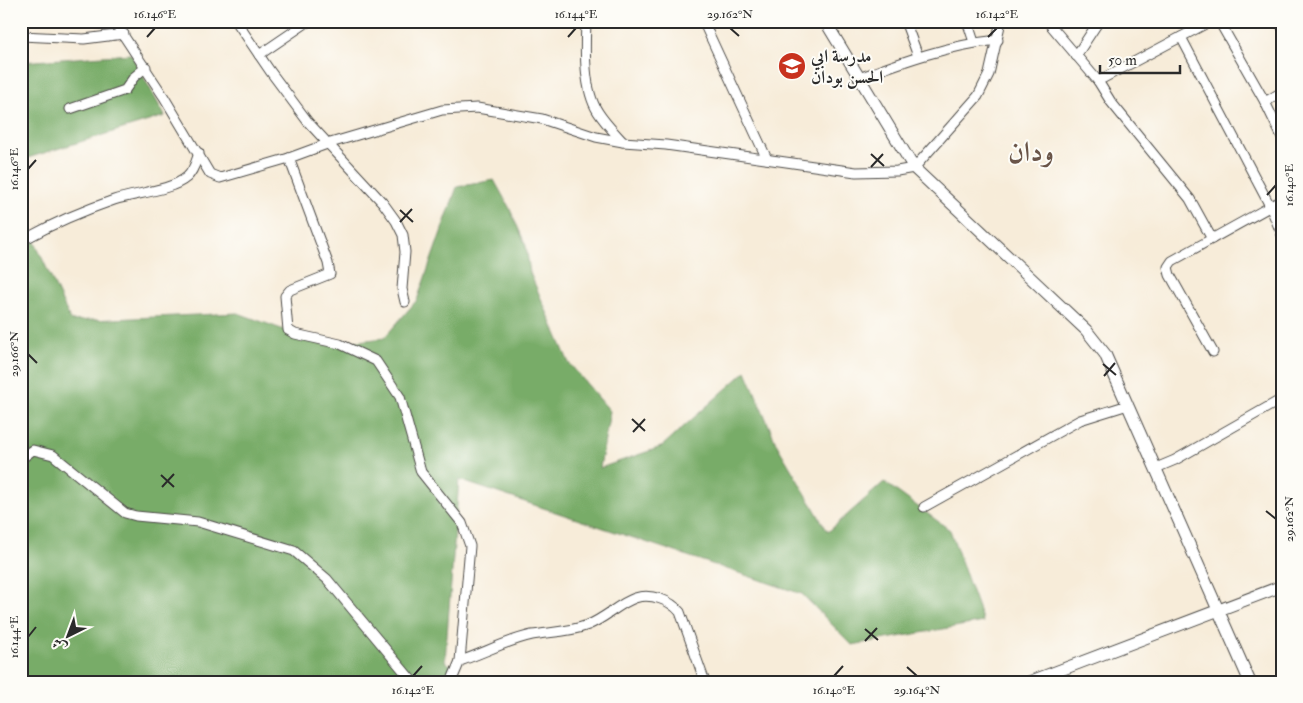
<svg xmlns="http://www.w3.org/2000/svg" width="1303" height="703" font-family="'IM FELL Double Pica',Amiri,serif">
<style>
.forest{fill:#78ac67;stroke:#526c49}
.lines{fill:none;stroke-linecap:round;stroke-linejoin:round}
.minor-casing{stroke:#4a4845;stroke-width:11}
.tertiary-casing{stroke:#4a4845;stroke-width:13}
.minor{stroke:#fff;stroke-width:9}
.tertiary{stroke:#fff;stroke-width:11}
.ticks{fill:none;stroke:#2b2b2b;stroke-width:2}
.labels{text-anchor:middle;stroke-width:4;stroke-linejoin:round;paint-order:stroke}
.poi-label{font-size:18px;font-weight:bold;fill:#2b2b2b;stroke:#fdfcf7;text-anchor:start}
.town-label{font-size:28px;font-weight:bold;fill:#6a5549;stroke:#fdfcf7}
.neatline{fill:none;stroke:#2b2b2b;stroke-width:2}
.ticks-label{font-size:12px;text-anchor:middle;fill:#2b2b2b}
</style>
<rect width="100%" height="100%" fill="#fdfcf7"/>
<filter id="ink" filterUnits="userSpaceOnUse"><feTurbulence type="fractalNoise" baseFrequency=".02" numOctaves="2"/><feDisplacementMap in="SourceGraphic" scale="10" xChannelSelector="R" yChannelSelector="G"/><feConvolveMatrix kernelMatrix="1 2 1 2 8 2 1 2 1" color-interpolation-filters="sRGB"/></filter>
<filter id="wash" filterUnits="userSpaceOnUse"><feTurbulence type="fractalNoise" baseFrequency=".0096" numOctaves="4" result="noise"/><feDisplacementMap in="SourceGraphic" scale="20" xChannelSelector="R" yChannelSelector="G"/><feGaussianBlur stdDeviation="1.12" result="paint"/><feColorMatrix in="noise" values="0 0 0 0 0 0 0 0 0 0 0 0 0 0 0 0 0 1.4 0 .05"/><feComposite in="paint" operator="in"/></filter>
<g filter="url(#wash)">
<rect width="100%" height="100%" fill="#f7ecd9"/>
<!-- forest -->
<g class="forest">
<polygon points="131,54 165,116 21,160 21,62"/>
<polygon points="494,180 509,207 526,246 530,273 569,363 610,411 600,468 661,447 746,371 777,445 828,532 884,482 950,530 983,622 852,645 802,594 459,480 445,661 471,682 21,682 21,212 71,321 238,313 325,345 384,338 417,300 457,187"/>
</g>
</g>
<g filter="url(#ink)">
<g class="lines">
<defs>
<g id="minor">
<polyline points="114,21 164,97 210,174 220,178 289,158 327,144 442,110 477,108 542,119 596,137 623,142 666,145 856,172 897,171 914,168 978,96 989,74 1001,21"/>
<polyline points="236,21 270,71 308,122 383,203 396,221 403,235 405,252 402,289 405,302"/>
<path d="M586 21C585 48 583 89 598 112 605 123 614 132 623 142"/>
<polyline points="703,21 767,159"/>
<polyline points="905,21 918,56"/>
<polyline points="967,21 974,42"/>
<polyline points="1047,21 1098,81"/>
<polyline points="1211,21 1098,81 1111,102 1190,199 1212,239"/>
<polyline points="1219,21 1265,102 1282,137"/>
<polyline points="1279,21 1282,27"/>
<polyline points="21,36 84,39 124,34"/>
<polyline points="1181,37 1270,206 1282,235"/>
<polyline points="259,55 309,21"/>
<polyline points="1076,56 1099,21"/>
<path d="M859 78C904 61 949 45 998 40"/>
<polyline points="1265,102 1282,92"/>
<polyline points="70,109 125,90 134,77 146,67"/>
<polyline points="289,158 328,263 330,274 290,290 285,296 288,330 295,334 340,344 376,361 400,397 421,472 462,523 470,546 460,661"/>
<path d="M21 237H29C56 222 85 210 114 200 135 193 171 191 187 177 194 171 196 161 199 153"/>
<polyline points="1213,352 1170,275 1168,267 1172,261 1282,200"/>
<polyline points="21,459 33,450 53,455 125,513 136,516 198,522 294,551 327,579 413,682"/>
<polyline points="1156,468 1175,460 1282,399"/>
<polyline points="924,507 1080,420 1128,405"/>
<path d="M451 682 460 661C484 653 508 640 532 635 551 632 570 632 588 625 604 619 620 603 635 598 651 593 670 600 680 612L705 682"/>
</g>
<g id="tertiary">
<polyline points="825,21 914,168 1086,330 1105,354 1250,682"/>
<polyline points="1029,682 1282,586"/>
</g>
</defs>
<!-- minor casing -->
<use href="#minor" class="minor-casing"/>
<!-- tertiary casing -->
<use href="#tertiary" class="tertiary-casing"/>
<!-- minor -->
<use href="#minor" class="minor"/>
<!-- tertiary -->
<use href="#tertiary" class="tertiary"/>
</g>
</g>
<!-- ticks -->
<path class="ticks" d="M730 28 739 36M147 37 155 28M568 37 576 28M988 37 997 28M871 154 884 166M871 167 883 154M28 169 36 160M1267 195 1276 185M400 210 413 222M400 222 412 209M28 354 37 363M1103 364 1116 375M1104 376 1115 363M632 419 645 431M633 432 645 419M161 475 174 487M162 487 174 474M1266 511 1276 519M865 629 878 640M28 637 36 627M865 641 877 628M907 667 917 676M413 676 422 666M834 676 843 666"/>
<!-- icons -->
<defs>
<symbol id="school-disc" viewBox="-11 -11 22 22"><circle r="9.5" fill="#c8321e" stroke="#fdfcf7"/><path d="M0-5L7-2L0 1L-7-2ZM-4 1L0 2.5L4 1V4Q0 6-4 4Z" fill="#fff"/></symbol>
</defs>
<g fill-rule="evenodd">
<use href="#school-disc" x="776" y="50" width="32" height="32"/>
</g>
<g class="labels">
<!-- poi labels -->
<g class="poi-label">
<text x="811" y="62">مدرسة ابي<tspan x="811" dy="21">الحسن بودان</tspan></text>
</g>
<!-- town labels -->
<g class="town-label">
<text x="1031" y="161">ودان</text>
</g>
</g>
<!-- margin -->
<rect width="1303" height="703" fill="none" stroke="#fdfcf7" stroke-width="55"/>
<!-- north arrow -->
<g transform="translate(68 636) rotate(222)" stroke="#fdfcf7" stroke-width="4" paint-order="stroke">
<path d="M0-4L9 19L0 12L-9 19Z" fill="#2b2b2b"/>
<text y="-8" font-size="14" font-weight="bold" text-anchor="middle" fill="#2b2b2b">ش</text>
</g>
<!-- scale -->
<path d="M1100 65v8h80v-8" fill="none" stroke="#2b2b2b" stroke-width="2.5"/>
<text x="1108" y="65" font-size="15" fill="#2b2b2b" stroke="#fdfcf7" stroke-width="4" paint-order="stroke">50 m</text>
<rect x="28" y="28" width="1248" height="648" class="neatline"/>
<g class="ticks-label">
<text x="155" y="18">16.146°E</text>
<text x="576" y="18">16.144°E</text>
<text x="730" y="18">29.162°N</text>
<text x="997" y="18">16.142°E</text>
<text transform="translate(14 169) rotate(-90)" y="4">16.146°E</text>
<text transform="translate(1289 185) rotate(-90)" y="4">16.140°E</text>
<text transform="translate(14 354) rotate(-90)" y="4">29.166°N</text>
<text transform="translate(1289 519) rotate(-90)" y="4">29.162°N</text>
<text transform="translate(14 637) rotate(-90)" y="4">16.144°E</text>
<text x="413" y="694">16.142°E</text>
<text x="834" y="694">16.140°E</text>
<text x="917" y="694">29.164°N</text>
</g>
</svg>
